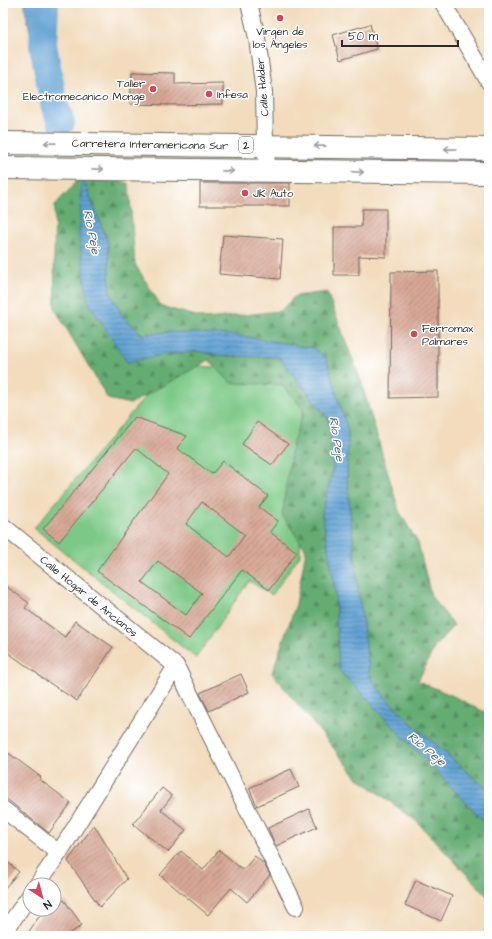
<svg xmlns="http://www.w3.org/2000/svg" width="492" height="939" font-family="'Architects Daughter',sans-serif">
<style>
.green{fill:#7cc886;stroke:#547a58}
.forest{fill:url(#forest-firs);stroke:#486c4f}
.water{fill:url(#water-rules);stroke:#46667f}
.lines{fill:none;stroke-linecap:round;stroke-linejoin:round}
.river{stroke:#60a1d3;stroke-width:28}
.building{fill:url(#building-hatch);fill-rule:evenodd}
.minor-casing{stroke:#71695e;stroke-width:18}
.highway-casing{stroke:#71695e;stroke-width:24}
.minor{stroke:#fff;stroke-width:16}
.highway{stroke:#fff;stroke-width:22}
.oneway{stroke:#a0a0a0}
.poi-dot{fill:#d1495b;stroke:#fff;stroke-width:1.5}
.labels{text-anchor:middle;stroke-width:3;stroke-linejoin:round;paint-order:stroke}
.shield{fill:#fff;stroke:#6b6b6b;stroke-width:1}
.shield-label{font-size:10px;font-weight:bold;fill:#2b2b2b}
.poi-label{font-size:11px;fill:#2b2b2b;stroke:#fff;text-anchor:start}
.street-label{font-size:11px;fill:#2b2b2b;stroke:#fff}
.water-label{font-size:12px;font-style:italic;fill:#436077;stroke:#fff}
</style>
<defs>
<pattern id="forest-firs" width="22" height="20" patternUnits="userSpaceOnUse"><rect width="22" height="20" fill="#65ac73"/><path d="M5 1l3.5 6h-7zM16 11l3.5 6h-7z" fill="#538c5f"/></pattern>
<pattern id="water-rules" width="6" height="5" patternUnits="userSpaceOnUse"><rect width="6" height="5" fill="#60a1d3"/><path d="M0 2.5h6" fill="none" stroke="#4f83ab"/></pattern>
<pattern id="building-hatch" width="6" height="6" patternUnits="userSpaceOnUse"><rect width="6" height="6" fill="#d7a795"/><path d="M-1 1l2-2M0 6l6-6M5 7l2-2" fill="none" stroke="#af887a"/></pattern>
</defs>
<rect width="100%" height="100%" fill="#fff"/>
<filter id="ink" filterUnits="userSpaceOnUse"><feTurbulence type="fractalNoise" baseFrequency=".025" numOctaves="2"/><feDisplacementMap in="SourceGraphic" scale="8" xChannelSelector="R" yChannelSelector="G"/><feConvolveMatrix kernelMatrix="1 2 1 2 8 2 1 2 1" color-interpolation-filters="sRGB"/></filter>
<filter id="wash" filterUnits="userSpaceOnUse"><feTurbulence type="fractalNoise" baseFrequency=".012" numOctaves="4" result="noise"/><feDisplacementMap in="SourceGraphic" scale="16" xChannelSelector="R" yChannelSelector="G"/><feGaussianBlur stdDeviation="0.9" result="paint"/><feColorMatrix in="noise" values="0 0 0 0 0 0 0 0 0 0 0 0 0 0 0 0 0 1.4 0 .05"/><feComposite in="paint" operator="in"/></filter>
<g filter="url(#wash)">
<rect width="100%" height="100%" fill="#f2dcbd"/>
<!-- green -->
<polygon class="green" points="173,364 303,374 300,555 272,595 249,581 196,658 34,528"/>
<!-- forest -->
<polygon class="forest" points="82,176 108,176 129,184 135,264 161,306 206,319 280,311 295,296 327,292 361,381 399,511 418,543 431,596 454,625 435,646 418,681 451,695 489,714 489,791 410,722 385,697 370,677 357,581 347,477 348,431 326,358 166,332 143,335 122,315 110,292 108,243 83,178 127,362 155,356 197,351 223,356 279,357 329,420 333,469 322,513 335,588 339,670 486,823 489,834 489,898 416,821 358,778 272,673 296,604 306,550 282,515 292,445 304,410 282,385 231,383 209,360 130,404 108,399 55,309 54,258 55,205"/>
<!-- water -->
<g class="water">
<polygon points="25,3 53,3 51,59 61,86 54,104 43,87 25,10"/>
<polygon points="82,176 108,243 110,292 122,315 142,335 166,332 235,335 313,348 326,358 348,431 347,477 357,581 370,677 385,697 410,722 489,791 489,834 486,823 339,670 335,588 322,513 333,469 329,419 279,357 223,356 197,351 155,356 127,362 88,301 79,236"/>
</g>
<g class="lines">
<!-- river -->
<polyline class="river" points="45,3 43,45 54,104 61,122"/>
</g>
<g id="blocks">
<!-- building -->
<g class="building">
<polygon points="370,24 377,49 340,60 333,35"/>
<polygon points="132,72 175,73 175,84 223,83 223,104 174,105 130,104"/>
<rect x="200" y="183" width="90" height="23"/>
<polygon points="362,209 386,209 386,257 359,256 359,275 334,275 334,227 361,227"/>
<polygon points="223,235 283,239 280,279 219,274"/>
<polygon points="438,271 438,397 390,398 391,272"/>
<path d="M135 417 187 436 177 448 212 474 223 461 268 496 259 507 278 521 270 532 297 552 269 590 242 570 189 639 97 571 168 474 136 448 59 542 43 529ZM202 502 245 535 229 557 186 524ZM158 561 202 593 186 615 142 582Z"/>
<polygon points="257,422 288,444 272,465 242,444"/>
<polygon points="3,584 29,603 25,608 65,637 75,621 113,647 77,701 39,676 39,675 3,649"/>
<polygon points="241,674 249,692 209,711 200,693"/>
<polygon points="3,749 41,777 39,779 71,803 49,833 3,796"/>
<polygon points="291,769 299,787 257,806 249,788"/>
<polygon points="162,788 172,796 161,810 186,830 168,852 133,824"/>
<polygon points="309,809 317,827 276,846 268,828"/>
<polygon points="94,825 127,879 100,907 68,861"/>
<polygon points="219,850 243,870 255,856 264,864 270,875 247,902 231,888 208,915 160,875 181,851 203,870"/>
<polygon points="3,858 19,872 3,890"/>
<polygon points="416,880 452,896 441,921 405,905"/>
<polygon points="64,900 82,925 66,936 26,936 38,918 51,909 54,909 54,907"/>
</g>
</g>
</g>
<g filter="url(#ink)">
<use href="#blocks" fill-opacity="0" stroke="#71695e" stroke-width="1"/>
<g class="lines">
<defs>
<g id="minor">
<polyline points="249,3 257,38 264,92 265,146 268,171"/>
<polyline points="443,3 489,82"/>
<polyline points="3,526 176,666 296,907"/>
<polyline points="3,809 59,853"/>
<polyline points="37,885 59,853 176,666"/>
<polyline points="3,934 30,895"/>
</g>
<g id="highway">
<polyline points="3,143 489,149"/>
<polyline points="3,168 489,173"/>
</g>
</defs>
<!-- minor casing -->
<use href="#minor" class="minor-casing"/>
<!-- highway casing -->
<use href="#highway" class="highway-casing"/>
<!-- minor -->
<use href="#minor" class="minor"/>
<!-- highway -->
<use href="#highway" class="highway"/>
</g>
<!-- one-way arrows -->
<defs><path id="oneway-shaft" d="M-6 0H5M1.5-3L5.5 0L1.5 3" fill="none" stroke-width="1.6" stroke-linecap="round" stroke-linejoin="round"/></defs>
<g class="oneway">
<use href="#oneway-shaft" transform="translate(50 143) rotate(-179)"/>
<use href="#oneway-shaft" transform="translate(320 146) rotate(-179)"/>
<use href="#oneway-shaft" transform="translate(450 149) rotate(-179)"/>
<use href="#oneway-shaft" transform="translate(98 169) rotate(1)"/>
<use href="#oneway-shaft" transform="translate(228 171) rotate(1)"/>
<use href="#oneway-shaft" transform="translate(358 172) rotate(1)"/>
</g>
</g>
<!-- markers -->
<g class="poi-dot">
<circle cx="280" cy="18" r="4"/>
<circle cx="153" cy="89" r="4"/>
<circle cx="209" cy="94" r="4"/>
<circle cx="245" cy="193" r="4"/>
<circle cx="414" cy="334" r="4"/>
</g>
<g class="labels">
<!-- shield labels -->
<rect class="shield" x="239" y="137" width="14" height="16" rx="3"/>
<g class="shield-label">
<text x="246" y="149">2</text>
</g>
<!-- poi labels -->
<g class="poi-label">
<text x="280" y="35" text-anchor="middle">Virgen de<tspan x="280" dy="13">los Ángeles</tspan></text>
<text x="145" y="87" text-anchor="end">Taller<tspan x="145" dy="13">Electromecanico Monge</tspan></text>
<text x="217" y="98">Infesa</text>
<text x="253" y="197">JK Auto</text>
<text x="422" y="332">Ferromax<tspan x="422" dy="13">Palmares</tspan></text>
</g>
<!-- street labels -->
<g class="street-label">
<text transform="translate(262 87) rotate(-95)" y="4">Calle Halder</text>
<text transform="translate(150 144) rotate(1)" y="4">Carretera Interamericana Sur</text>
<text transform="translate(89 596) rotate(39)" y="4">Calle Hogar de Ancianos</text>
</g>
<!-- water labels -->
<g class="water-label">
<text transform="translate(92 232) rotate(79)" y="4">Río Peje</text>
<text transform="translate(337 439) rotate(81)" y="4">Río Peje</text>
<text transform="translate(427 749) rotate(40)" y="4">Río Peje</text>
</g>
</g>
<!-- margin -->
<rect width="492" height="939" fill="none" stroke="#fff" stroke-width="16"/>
<!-- north arrow -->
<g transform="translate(42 897) rotate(144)"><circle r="19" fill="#ffffff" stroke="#aaaaaa"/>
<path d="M0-3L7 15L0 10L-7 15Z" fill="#d1495b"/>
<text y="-6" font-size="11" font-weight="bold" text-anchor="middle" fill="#2b2b2b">N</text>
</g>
<!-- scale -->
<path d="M342 40v6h116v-6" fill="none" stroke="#2b2b2b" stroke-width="2"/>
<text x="348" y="40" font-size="12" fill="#2b2b2b" stroke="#ffffff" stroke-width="3" paint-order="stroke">50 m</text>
</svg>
